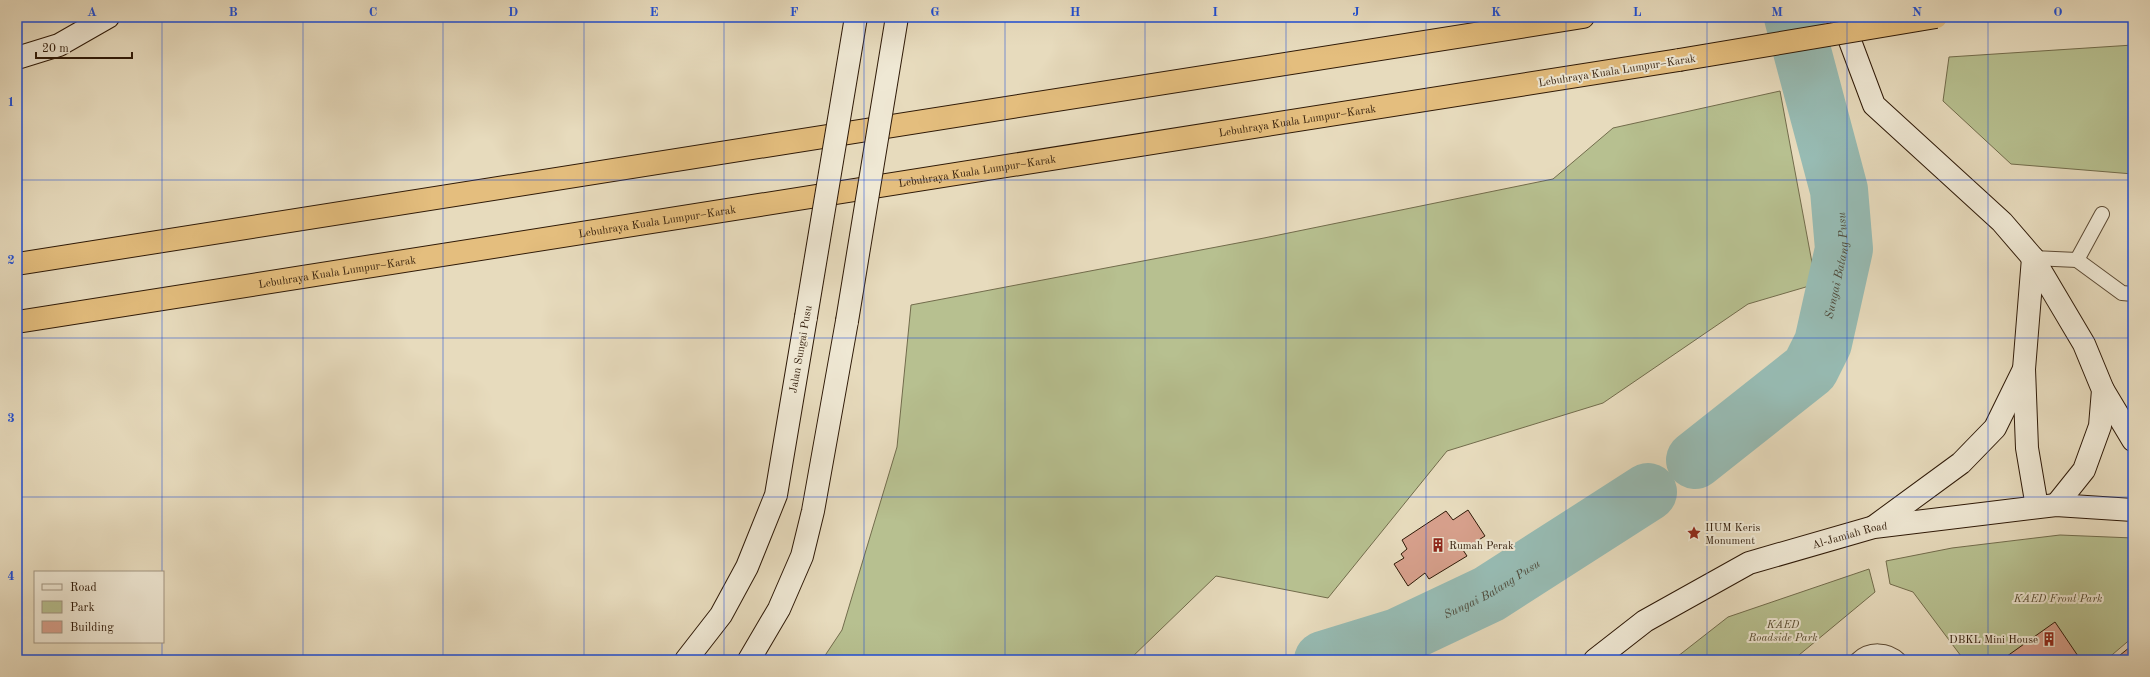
<svg xmlns="http://www.w3.org/2000/svg" width="2150" height="677" font-family="'Old Standard TT',serif">
<style>
.green{fill:#b7c090;stroke:#726c4c}
.lines{fill:none;stroke-linecap:round;stroke-linejoin:round}
.river{stroke:#97bbb3;stroke-width:58}
.building{fill:#d7a08c;stroke:#2e1907}
.lane-casing{stroke:#5c4a34;stroke-width:16}
.secondary-casing{stroke:#2e1907;stroke-width:24}
.highway-casing{stroke:#2e1907;stroke-width:24}
.lane{stroke:#efe8d4;stroke-width:14}
.secondary{stroke:#efe8d4;stroke-width:22}
.highway{stroke:#e4be7e;stroke-width:22}
.secondary-bridge-casing{stroke:#2e1907;stroke-width:24;stroke-linecap:butt}
.highway-bridge-casing{stroke:#2e1907;stroke-width:24;stroke-linecap:butt}
.secondary-bridge{stroke:#efe8d4;stroke-width:22}
.highway-bridge{stroke:#e4be7e;stroke-width:22}
.grid{fill:none;stroke:#1d4ed8;stroke-width:1;stroke-opacity:0.55}
.labels{text-anchor:middle;stroke-width:4;stroke-linejoin:round;paint-order:stroke}
.street-label{font-size:11px;fill:#2e1907;stroke:#efe8d4}
.poi-label{font-size:11px;fill:#2e1907;stroke:#efe8d4;text-anchor:start}
.park-label{font-size:11px;font-style:italic;fill:#574b30;stroke:#efe8d4}
.water-label{font-size:12px;font-style:italic;fill:#4e4a3b;stroke:#efe8d4}
.neatline{fill:none;stroke:#1d4ed8;stroke-width:1.5}
.grid-label{font-size:13px;text-anchor:middle;font-weight:bold;fill:#1d4ed8}
</style>
<rect width="100%" height="100%" fill="#e7dbbd"/>
<filter id="stains"><feTurbulence type="fractalNoise" baseFrequency=".005" numOctaves="4"/><feColorMatrix values="0 0 0 0 .2 0 0 0 0 .09 0 0 0 0 .02 0 0 0 .5 -.17"/></filter>
<radialGradient id="worn" r=".72"><stop offset=".6" stop-color="#630" stop-opacity="0"/><stop offset="1" stop-color="#630" stop-opacity=".3"/></radialGradient>
<!-- green -->
<g class="green">
<polygon points="2133,45 2133,174 2011,164 1943,101 1949,57"/>
<polygon points="1780,91 1816,284 1748,304 1603,403 1447,451 1328,598 1216,576 1129,660 822,660 842,630 897,447 911,305 1264,238 1553,179 1613,128"/>
<polygon points="2060,535 2133,538 2133,637 2106,660 1964,660 1913,592 1890,584 1886,561 1952,548"/>
<polygon points="1869,569 1875,592 1793,660 1673,660 1728,617"/>
</g>
<g class="lines">
<!-- river -->
<g class="river">
<path id="s1" d="M1695 460 1810 369 1823 343 1844 249 1839 190 1793 17"/>
<path id="s2" d="M1323 660 1398 637 1489 594 1648 492"/>
</g>
</g>
<!-- building -->
<g class="building">
<polygon points="1468,510 1485,536 1463,550 1467,556 1429,579 1425,573 1408,586 1394,564 1404,558 1401,554 1407,549 1402,540 1446,511 1453,520"/>
<polygon points="2055,622 2078,656 2072,660 2003,659"/>
<polygon points="2130,647 2133,649 2133,660 2114,660"/>
</g>
<g class="lines">
<defs>
<g id="lane">
<polyline points="2033,258 2077,260 2122,293 2133,294"/>
<polyline points="2077,260 2102,214"/>
<path d="M1857 660C1869 648 1888 649 1899 660"/>
</g>
<g id="secondary">
<polyline points="1841,17 1874,105 2002,222 2033,258 2084,344 2103,390 2100,426 2084,470 2056,505"/>
<polyline points="17,58 59,45 108,17"/>
<polyline points="2033,258 2024,369 2027,448 2037,507"/>
<polyline points="2103,390 2133,440"/>
<polyline points="1875,526 1961,463 1995,428 2023,371"/>
<polyline points="686,660 721,615 747,567 776,495 806,317"/>
<polyline points="749,660 779,609 802,556 813,511 847,321"/>
<path id="s3" d="M1595 660 1645 621 1749 563 1874 527 2056 505 2133 510"/>
</g>
<g id="highway">
<polyline points="17,264 1583,17"/>
<path id="s4" d="M17 322 1679 60"/>
</g>
</defs>
<!-- lane casing -->
<use href="#lane" class="lane-casing"/>
<!-- secondary casing -->
<use href="#secondary" class="secondary-casing"/>
<!-- highway casing -->
<use href="#highway" class="highway-casing"/>
<!-- lane -->
<use href="#lane" class="lane"/>
<!-- secondary -->
<use href="#secondary" class="secondary"/>
<!-- highway -->
<use href="#highway" class="highway"/>
<defs>
<g id="secondary-bridge">
<polyline points="806,317 856,17"/>
<polyline points="847,321 897,17"/>
</g>
<polyline id="highway-bridge" points="1679,60 1936,17"/>
</defs>
<!-- secondary-bridge casing -->
<use href="#secondary-bridge" class="secondary-bridge-casing"/>
<!-- highway-bridge casing -->
<use href="#highway-bridge" class="highway-bridge-casing"/>
<!-- secondary-bridge -->
<use href="#secondary-bridge" class="secondary-bridge"/>
<!-- highway-bridge -->
<use href="#highway-bridge" class="highway-bridge"/>
</g>
<!-- grid -->
<path class="grid" d="M162 17V572M303 17V660M443 17V660M584 17V660M724 17V660M864 17V660M1005 17V660M1145 17V660M1286 17V660M1426 17V660M1566 17V660M1707 17V660M1847 17V660M1988 17V660M17 180H2133M17 338H2133M17 497H2133M162 642V660"/>
<!-- icons -->
<defs>
<symbol id="sight-bare" viewBox="-9 -9 18 18"><path d="M0-6L1.8-2.2L6-1.7L2.9 1.2L3.7 5.4L0 3.3L-3.7 5.4L-2.9 1.2L-6-1.7L-1.8-2.2Z" fill="#8f2418" stroke="#efe8d4" stroke-width="2.5" paint-order="stroke"/></symbol>
<symbol id="building-bare" viewBox="-9 -9 18 18"><path d="M-4-6H4V6H1V3H-1V6H-4ZM-2.5-4.3h1.7v1.8h-1.7ZM.8-4.3h1.7v1.8H.8ZM-2.5-1h1.7V.8h-1.7ZM.8-1h1.7V.8H.8Z" fill="#8f2418" stroke="#efe8d4" stroke-width="2.5" paint-order="stroke"/></symbol>
</defs>
<g fill-rule="evenodd">
<use href="#sight-bare" x="1684" y="523" width="20" height="20"/>
<use href="#building-bare" x="1428" y="535" width="20" height="20"/>
<use href="#building-bare" x="2039" y="629" width="20" height="20"/>
</g>
<g class="labels">
<!-- street labels -->
<g class="street-label">
<text transform="translate(1617 70) rotate(-9)" y="4">Lebuhraya Kuala Lumpur–Karak</text>
<text dy="4" stroke="none"><textPath href="#s4" startOffset="1296">Lebuhraya Kuala Lumpur–Karak</textPath></text>
<text dy="4" stroke="none"><textPath href="#s4" startOffset="972">Lebuhraya Kuala Lumpur–Karak</textPath></text>
<text dy="4" stroke="none"><textPath href="#s4" startOffset="648">Lebuhraya Kuala Lumpur–Karak</textPath></text>
<text dy="4" stroke="none"><textPath href="#s4" startOffset="324">Lebuhraya Kuala Lumpur–Karak</textPath></text>
<text transform="translate(800 349) rotate(-80)" y="4">Jalan Sungai Pusu</text>
<text dy="4" stroke="none"><textPath href="#s3" startOffset="287">Al-Jamiah Road</textPath></text>
</g>
<!-- poi labels -->
<g class="poi-label">
<text x="1705" y="531">IIUM Keris<tspan x="1705" dy="13">Monument</tspan></text>
<text x="1449" y="549">Rumah Perak</text>
<text x="2038" y="643" text-anchor="end">DBKL Mini House</text>
</g>
<!-- park labels -->
<g class="park-label">
<text x="2058" y="602">KAED Front Park</text>
<text x="1783" y="628">KAED<tspan x="1783" dy="13">Roadside Park</tspan></text>
</g>
<!-- water labels -->
<g class="water-label">
<text dy="4" stroke="none"><textPath href="#s1" startOffset="255">Sungai Batang Pusu</textPath></text>
<text dy="4" stroke="none"><textPath href="#s2" startOffset="184">Sungai Batang Pusu</textPath></text>
</g>
</g>
<!-- margin -->
<rect width="2150" height="677" fill="none" stroke="#e7dbbd" stroke-width="44"/>
<!-- legend -->
<rect x="34" y="571" width="130" height="72" fill="#efe8d4" stroke="#a29582"/>
<rect x="42" y="584" width="20" height="6" fill="#efe8d4" stroke="#a29582"/>
<text x="70" y="591" font-size="12" fill="#2e1907">Road</text>
<rect x="42" y="601" width="20" height="12" fill="#b7c090" stroke="#a29582"/>
<text x="70" y="611" font-size="12" fill="#2e1907">Park</text>
<rect x="42" y="621" width="20" height="12" fill="#d7a08c" stroke="#a29582"/>
<text x="70" y="631" font-size="12" fill="#2e1907">Building</text>
<!-- scale -->
<path d="M36 52v6h96v-6" fill="none" stroke="#2e1907" stroke-width="2"/>
<text x="42" y="52" font-size="12" fill="#2e1907" stroke="#efe8d4" stroke-width="3" paint-order="stroke">20 m</text>
<rect x="22" y="22" width="2106" height="633" class="neatline"/>
<g class="grid-label">
<text x="92" y="16">A</text>
<text x="233" y="16">B</text>
<text x="373" y="16">C</text>
<text x="513" y="16">D</text>
<text x="654" y="16">E</text>
<text x="794" y="16">F</text>
<text x="935" y="16">G</text>
<text x="1075" y="16">H</text>
<text x="1215" y="16">I</text>
<text x="1356" y="16">J</text>
<text x="1496" y="16">K</text>
<text x="1637" y="16">L</text>
<text x="1777" y="16">M</text>
<text x="1917" y="16">N</text>
<text x="2058" y="16">O</text>
<text x="11" y="106">1</text>
<text x="11" y="264">2</text>
<text x="11" y="422">3</text>
<text x="11" y="580">4</text>
</g>
<rect width="100%" height="100%" filter="url(#stains)"/>
<rect width="100%" height="100%" fill="url(#worn)"/>
</svg>
